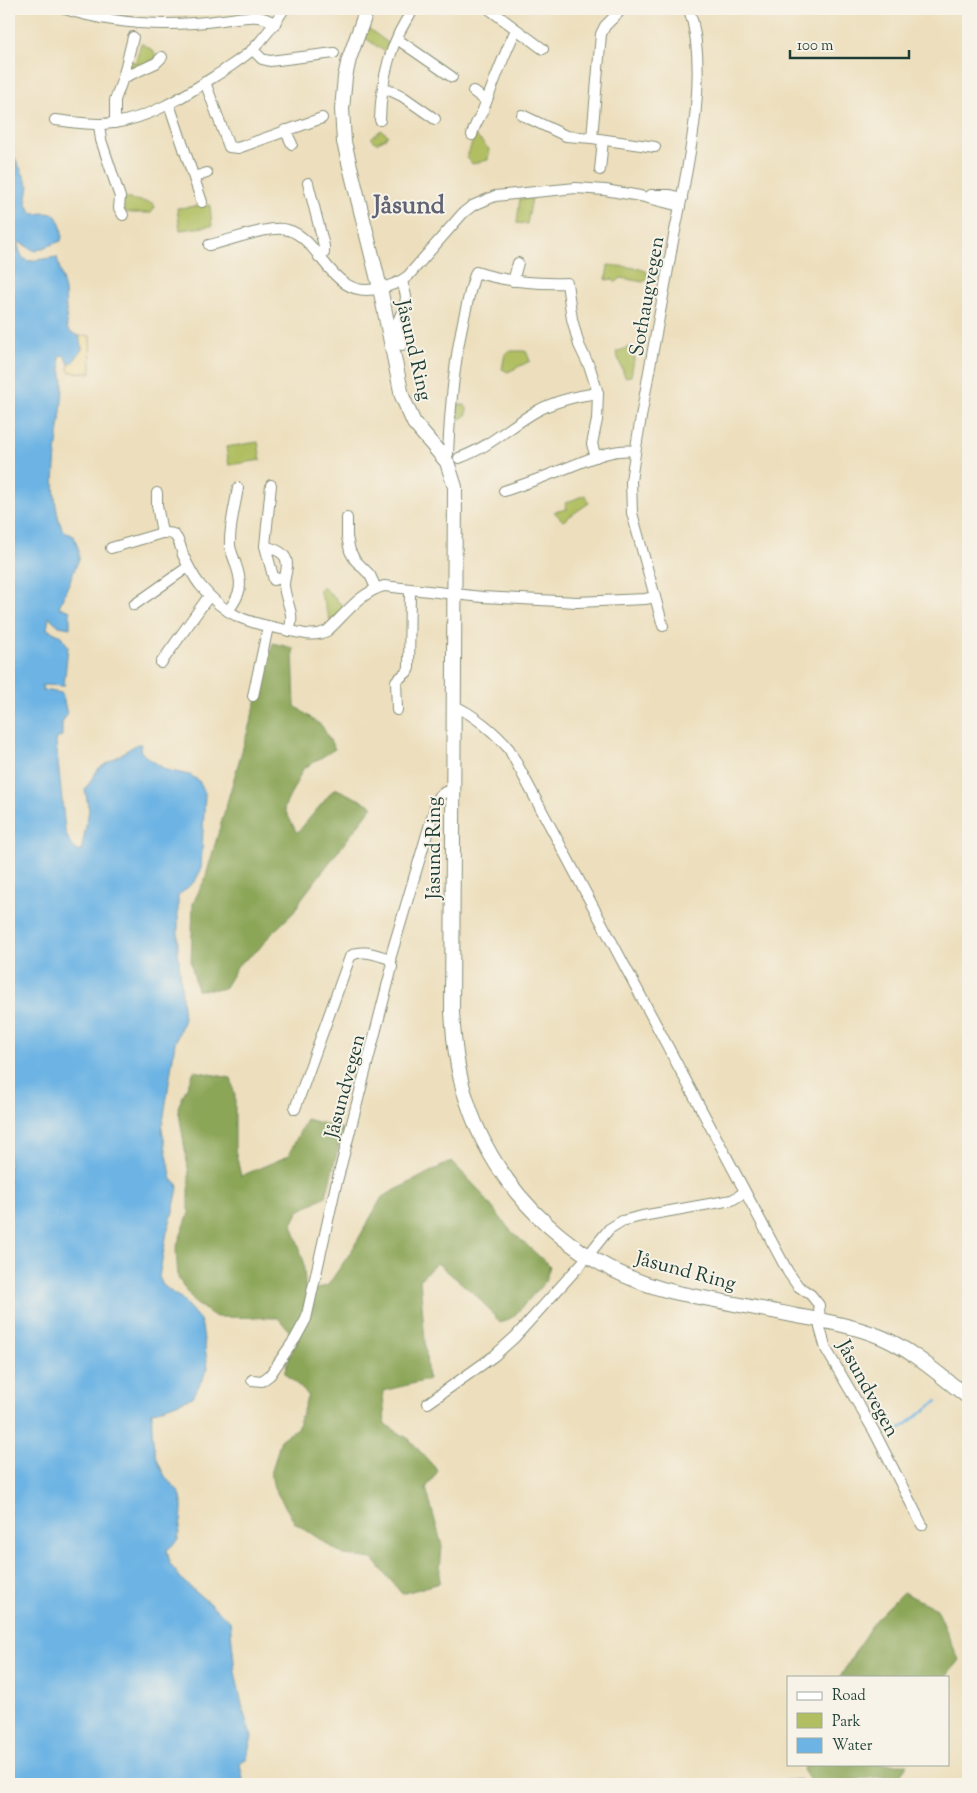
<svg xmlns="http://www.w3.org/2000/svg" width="977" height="1793" font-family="'Sorts Mill Goudy',serif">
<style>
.green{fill:#b1bf62;stroke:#687e4b}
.forest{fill:#8ca658;stroke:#567246}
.sand{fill:#eeda9e;stroke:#868c69}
.water{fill:#6db4e4;stroke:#46788c}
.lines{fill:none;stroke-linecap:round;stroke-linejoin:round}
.stream{stroke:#6db4e4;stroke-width:2.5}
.street-casing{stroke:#868e78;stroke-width:12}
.secondary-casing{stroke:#868e78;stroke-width:16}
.street{stroke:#fff;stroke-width:10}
.secondary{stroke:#fff;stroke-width:14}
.labels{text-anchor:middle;stroke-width:4;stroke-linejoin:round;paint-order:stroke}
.street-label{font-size:20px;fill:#1f3d34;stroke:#f7f3e8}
.district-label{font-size:25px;font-weight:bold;fill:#5f6374;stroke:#f7f3e8}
</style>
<rect width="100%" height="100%" fill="#f7f3e8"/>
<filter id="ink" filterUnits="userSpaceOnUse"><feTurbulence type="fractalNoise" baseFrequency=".02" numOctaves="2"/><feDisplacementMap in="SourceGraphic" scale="10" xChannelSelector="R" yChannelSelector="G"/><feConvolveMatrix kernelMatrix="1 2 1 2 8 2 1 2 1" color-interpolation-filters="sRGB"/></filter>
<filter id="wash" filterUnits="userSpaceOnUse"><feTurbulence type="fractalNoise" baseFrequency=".0096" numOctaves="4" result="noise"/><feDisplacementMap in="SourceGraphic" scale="20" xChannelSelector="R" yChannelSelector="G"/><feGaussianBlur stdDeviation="1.12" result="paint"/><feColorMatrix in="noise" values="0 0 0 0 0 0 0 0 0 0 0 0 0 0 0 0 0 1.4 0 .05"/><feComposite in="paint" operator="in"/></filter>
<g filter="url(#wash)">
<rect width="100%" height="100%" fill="#eddfbd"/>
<!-- green -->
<g class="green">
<polygon points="368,28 391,45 388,54 365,38"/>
<path d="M141 43C147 47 156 50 156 58L135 70 130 69 128 61 136 62Z"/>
<polygon points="381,130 388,135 386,138 376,143 371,138"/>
<polygon points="475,135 489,149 488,160 472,164 467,157"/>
<polygon points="123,198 153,203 155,207 151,213 132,213 126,212 121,209"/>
<polygon points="520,198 532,198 527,224 517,223"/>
<polygon points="210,205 212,226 180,230 177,208"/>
<polygon points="608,265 637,268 646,271 649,278 643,282 621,278 616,282 613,279 606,280"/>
<polygon points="629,347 636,349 631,376 625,377 616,352"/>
<polygon points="508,351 526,351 530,361 508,372 502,369 505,354"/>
<polygon points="457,405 465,405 467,409 467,414 458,421 455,417 455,406"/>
<polygon points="258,442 261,460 229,465 226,447"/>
<polygon points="585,495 589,503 563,521 554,512 567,509 565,503"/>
<polygon points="322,586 345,608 331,623 319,590"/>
</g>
<!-- forest -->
<g class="forest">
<polygon points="273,643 293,648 295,706 322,726 335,749 303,769 284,808 297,833 335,788 373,806 302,898 294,912 270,935 258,950 238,965 224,989 197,990 191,963 193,903 205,879"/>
<polygon points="194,1071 231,1078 235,1096 235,1149 241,1176 288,1156 306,1119 343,1129 326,1196 299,1211 292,1224 303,1259 306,1293 328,1285 352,1250 382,1197 451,1161 477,1188 510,1230 550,1266 545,1282 513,1317 500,1323 478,1297 437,1263 420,1279 428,1380 383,1391 385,1424 409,1439 438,1471 426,1488 442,1546 439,1583 402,1594 373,1559 344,1555 295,1523 274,1488 271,1474 281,1439 297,1428 308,1395 284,1372 296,1339 278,1318 216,1317 195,1303 178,1278 176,1248 189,1213 189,1174 178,1107"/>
<polygon points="903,1592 937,1609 959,1660 946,1677 840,1677 874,1621"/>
<polygon points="805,1764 908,1764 900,1775 839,1781 834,1784 812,1784 803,1770"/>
</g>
<!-- sand -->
<polygon class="sand" points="79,336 90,336 91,373 70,372 68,370 69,364 74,360 82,349"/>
<!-- water -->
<g class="water">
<path d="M9 140 13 154 29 186 26 202 32 214 45 213 54 214C60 220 64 233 61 241L35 251 19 242 18 245C20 252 21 259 29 261L57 257 65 291 67 328 70 332 79 336 82 349 74 361 69 364 65 356 61 355 59 357C60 366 63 376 63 384 62 431 44 487 63 531L74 536 79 551V559L59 607 70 611V628L59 626 49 617 47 629 61 636 68 646 64 686 42 685 43 690 62 693 67 714 62 723V736L57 739 56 742 65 830C68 839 72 850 81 852L89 810 85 790 98 769 137 744H141L140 750 144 755 166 770 190 775 199 781 205 793 201 870 195 881 178 896V950L184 1019 175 1043 162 1129 172 1180 177 1183 178 1188 172 1216 167 1232 159 1277 163 1285 174 1294 181 1298 200 1320 202 1326 208 1368 193 1397 152 1412C151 1434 153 1456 165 1476 169 1484 178 1487 181 1497 184 1509 180 1527 178 1540L167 1550 170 1564 183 1581 230 1621 235 1672 244 1714 252 1737 246 1759 242 1761 240 1765 244 1784H9Z"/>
<polygon points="793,1779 800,1780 803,1784 772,1784"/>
</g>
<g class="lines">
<!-- stream -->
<polyline class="stream" points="899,1430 937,1401"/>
</g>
</g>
<g filter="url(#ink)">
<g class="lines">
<defs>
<g id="street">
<path d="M65 9C116 25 171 27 223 20 241 18 260 12 275 24"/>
<polyline points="489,9 543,49"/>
<polyline points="397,39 452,77"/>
<polyline points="253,50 262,59 270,61 334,53"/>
<polyline points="123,78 156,63 162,57"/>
<polyline points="205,82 229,147 238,148 322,118"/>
<polyline points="383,87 402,96 435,119"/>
<polyline points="473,91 486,101"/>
<polyline points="169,104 202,202"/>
<polyline points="522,115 566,136 592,138 655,147"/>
<path d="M55 120C74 122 94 126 113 123 153 118 190 92 223 71 233 64 245 57 254 48 266 36 275 23 284 9"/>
<path d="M380 120C381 82 390 39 414 9"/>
<polyline points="115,123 115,100 123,78 133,37"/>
<polyline points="99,125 101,140 120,197 119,208 123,215"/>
<polyline points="285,130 292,144"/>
<path d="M472 135C474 125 479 119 483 110 494 83 503 56 516 30"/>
<polyline points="592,138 601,34 605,26 622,9"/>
<polyline points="600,170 603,140"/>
<polyline points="194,177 207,173"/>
<polyline points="308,183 324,246 324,253 319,257"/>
<polyline points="651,195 670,195 682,198"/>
<path d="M209 245C230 241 270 224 288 230 322 239 331 302 380 288 391 286 399 283 408 276L463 213 472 206 495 196 576 188 605 190 640 196 680 206"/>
<polyline points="402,281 406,296 405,305 398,321 402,345"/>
<polyline points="513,281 518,263"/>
<path d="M444 458 448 454C450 408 454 362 464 317 468 302 470 287 476 272 506 282 536 284 567 283L572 319 579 345 590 368 598 393 597 420 592 444 596 457"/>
<path d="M459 458C488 448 509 427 535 412 554 401 576 396 598 393"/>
<polyline points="271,485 265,546 274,580 285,577"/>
<path d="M504 491C522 485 539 479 556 472 581 463 608 448 635 451"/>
<polyline points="157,493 157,505 162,533"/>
<polyline points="347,518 347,537 350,551 355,560 370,575 376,588"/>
<path d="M265 546C271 548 282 551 285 557 290 565 284 576 284 585 285 603 296 612 289 631"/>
<path d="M111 548 162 533C167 533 173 532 176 537 180 542 181 549 183 555 188 566 193 576 200 585 227 618 247 622 286 630 301 633 313 638 327 631 345 615 359 593 384 586L482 597 577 602 645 599 655 597"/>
<polyline points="134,605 188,567"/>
<path d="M228 611C241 594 243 585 236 565 234 558 231 552 230 546 229 527 235 506 238 488"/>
<path d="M663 626 632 513 631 481C642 401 659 321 673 241 686 174 711 75 689 9"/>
<polyline points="161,663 209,596"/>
<polyline points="253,696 268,627"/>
<path d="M454 706C472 713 497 734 509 749L788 1272 798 1286 811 1295 819 1305 820 1328 826 1349 874 1431 922 1525"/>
<polyline points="397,710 396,681 407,672 409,668 410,590"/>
<path d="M295 1109 350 957C359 947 379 956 390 959"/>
<polyline points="252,1380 262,1381 270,1375 295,1339 306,1319 335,1189 392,967 390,959 438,797 445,792 453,792"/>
<polyline points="428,1403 494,1356 515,1337 582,1263 609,1229 622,1221 642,1216 732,1200 745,1192"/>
</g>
<path id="secondary" d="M367 9 349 59 345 77 342 109 344 142 380 288 402 396 414 423 447 462 455 487 452 1012C454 1043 457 1072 467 1101 498 1197 580 1271 678 1293 718 1301 758 1308 797 1316 825 1321 854 1326 881 1337 914 1351 940 1376 968 1397"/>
</defs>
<!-- street casing -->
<use href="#street" class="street-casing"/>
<!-- secondary casing -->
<use href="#secondary" class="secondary-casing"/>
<!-- street -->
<use href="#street" class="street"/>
<!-- secondary -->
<use href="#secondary" class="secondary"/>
</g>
</g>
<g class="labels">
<!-- street labels -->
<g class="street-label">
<text transform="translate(646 296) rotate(-80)" y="7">Sothaugvegen</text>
<text transform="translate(415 350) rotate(77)" y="7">Jåsund Ring</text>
<text transform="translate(433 848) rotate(-90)" y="7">Jåsund Ring</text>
<text transform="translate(344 1086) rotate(-75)" y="7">Jåsundvegen</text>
<text transform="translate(686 1270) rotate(15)" y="7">Jåsund Ring</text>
<text transform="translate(869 1388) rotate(61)" y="7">Jåsundvegen</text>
</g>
<!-- district labels -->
<g class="district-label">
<text x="409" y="213">Jåsund</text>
</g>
</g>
<!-- margin -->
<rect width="977" height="1793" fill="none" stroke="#f7f3e8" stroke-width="30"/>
<!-- legend -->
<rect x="787" y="1676" width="162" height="90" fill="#f7f3e8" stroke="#a1aaa0"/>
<rect x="797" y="1692" width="25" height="8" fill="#ffffff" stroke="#a1aaa0"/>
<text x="832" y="1700" font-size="15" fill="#1f3d34">Road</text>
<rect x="797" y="1713" width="25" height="15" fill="#b1bf62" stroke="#a1aaa0"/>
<text x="832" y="1726" font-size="15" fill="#1f3d34">Park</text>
<rect x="797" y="1738" width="25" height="15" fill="#6db4e4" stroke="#a1aaa0"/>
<text x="832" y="1750" font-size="15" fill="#1f3d34">Water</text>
<!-- scale -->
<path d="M790 50v8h119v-8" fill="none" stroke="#1f3d34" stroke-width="2.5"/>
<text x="797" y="50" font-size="15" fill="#1f3d34" stroke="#f7f3e8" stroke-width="4" paint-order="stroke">100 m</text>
</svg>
